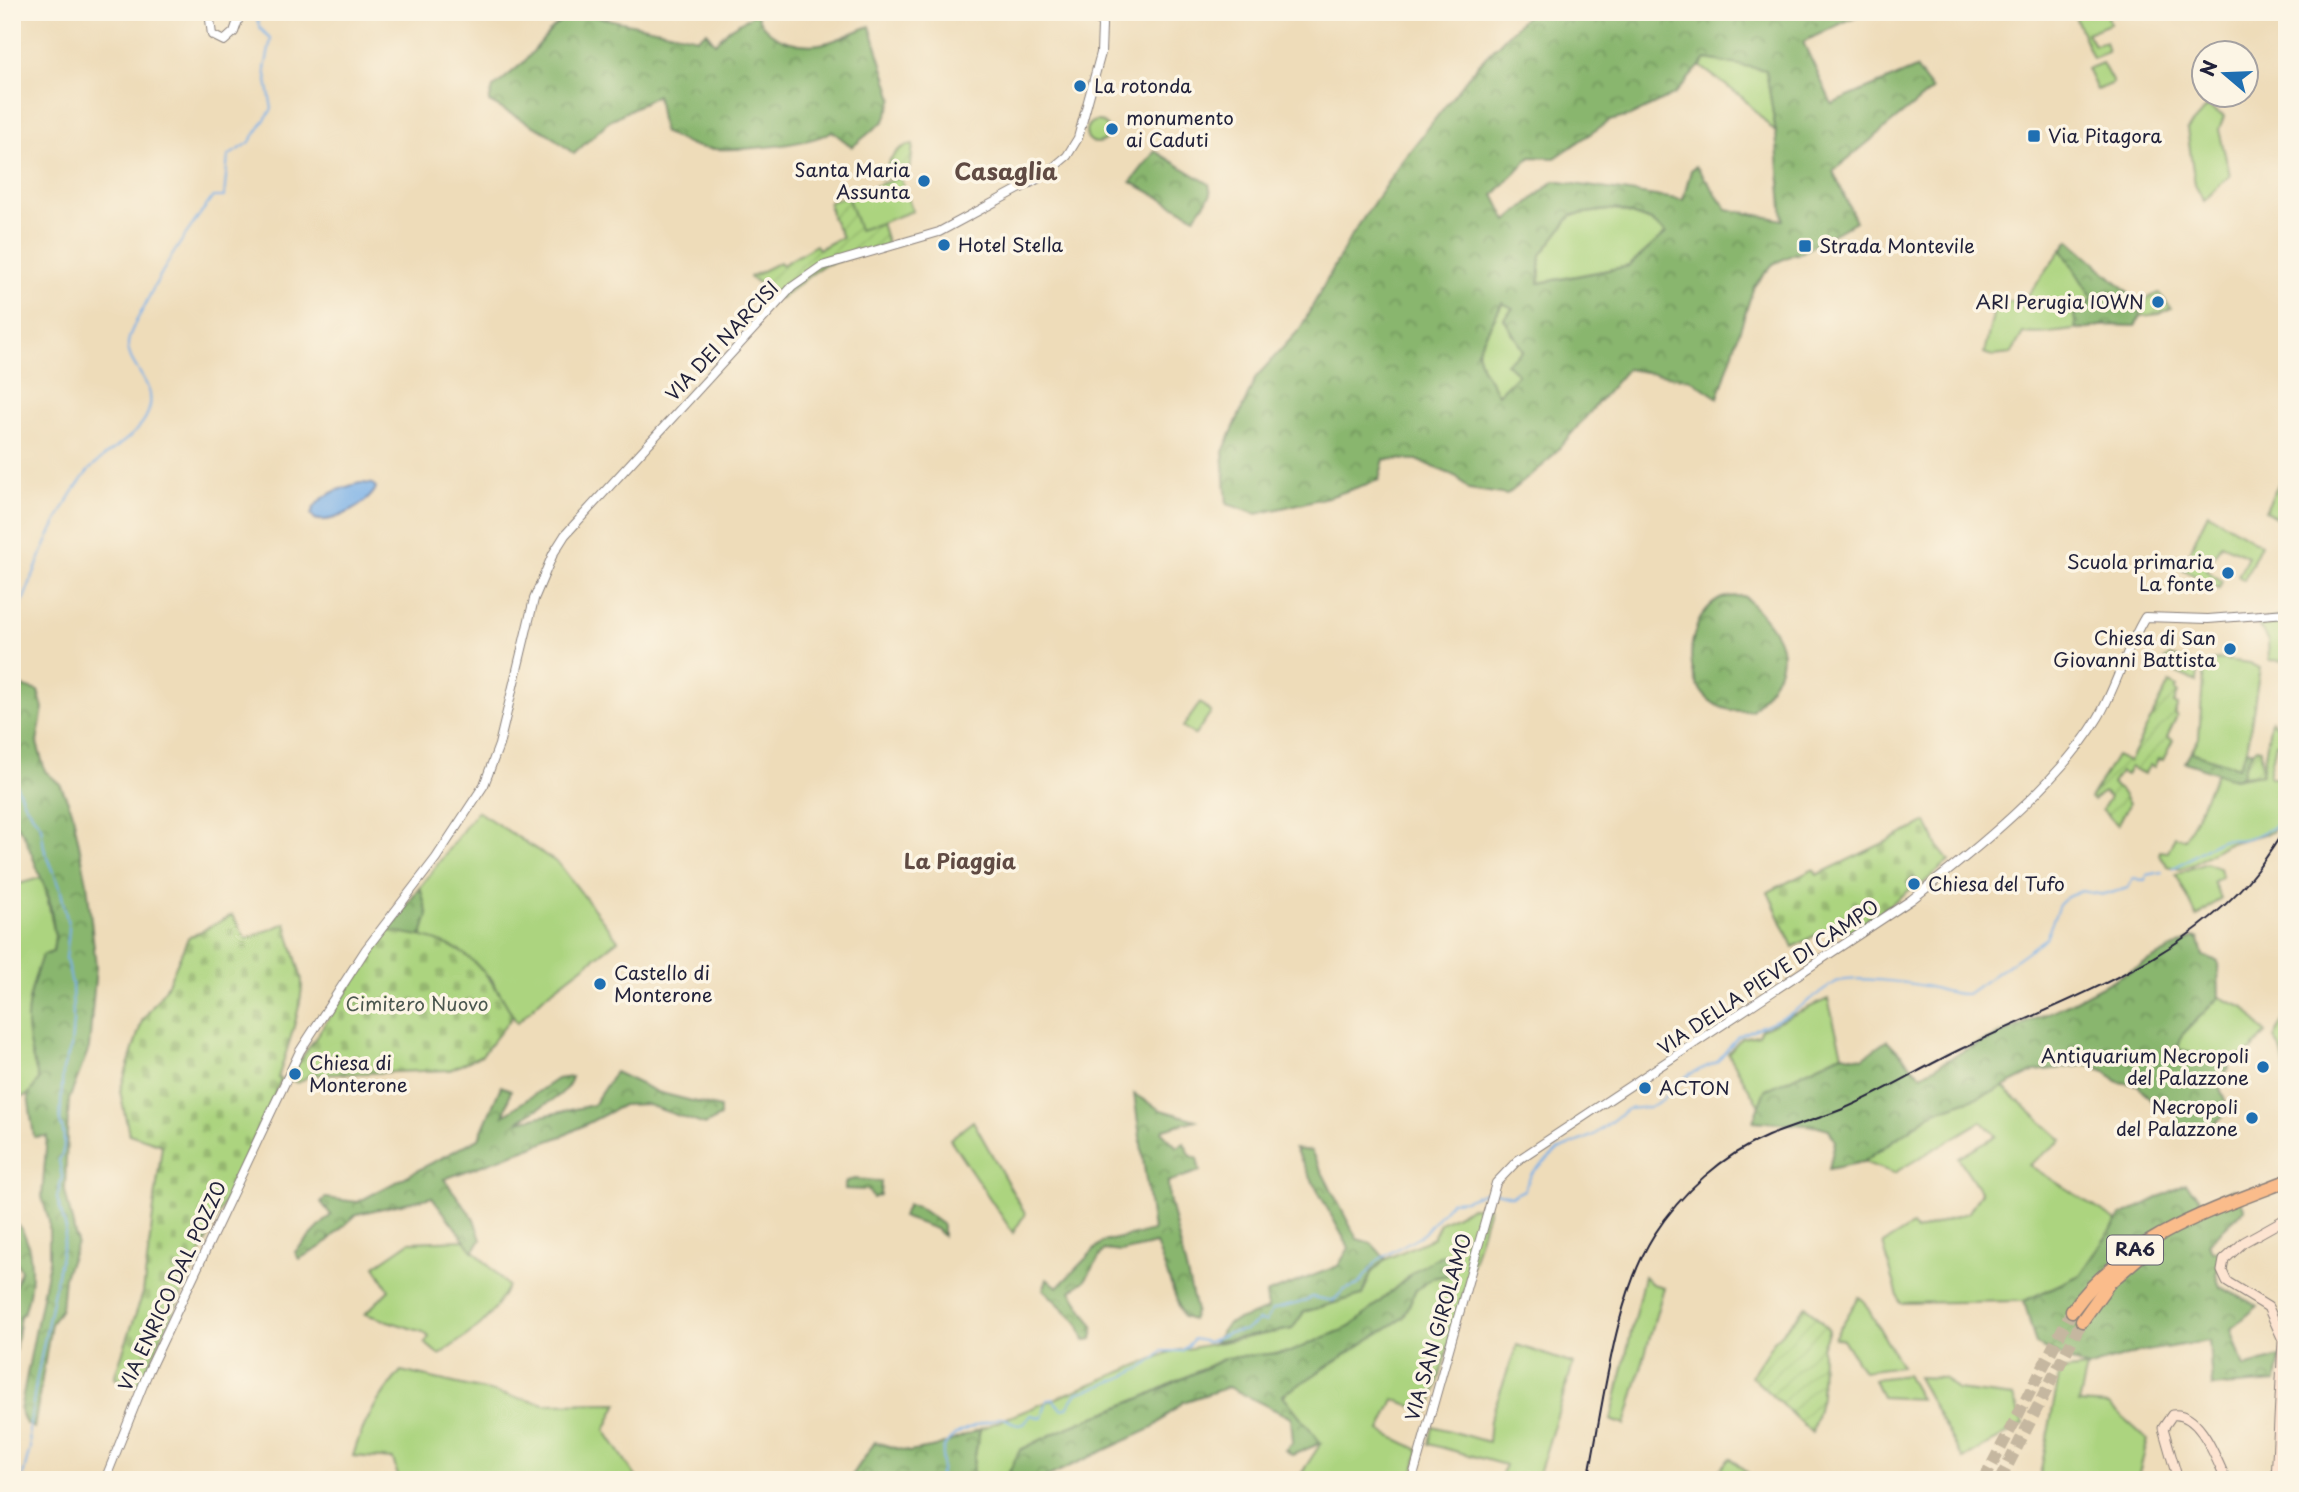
<svg xmlns="http://www.w3.org/2000/svg" width="2299" height="1492" font-family="'Playpen Sans',sans-serif">
<style>
.green{fill:#acd47f;stroke:#677b5d;stroke-width:2}
.forest{fill:url(#forest-crowns);stroke:#566c54;stroke-width:2;fill-rule:evenodd}
.cemetery{fill:url(#cemetery-stones);stroke:#677b5d;stroke-width:2}
.garden{fill:url(#garden-furrows);stroke:#677b5d;stroke-width:2}
.water{fill:#79b0e8;stroke:#4e6992;stroke-width:2}
.lines{fill:none;stroke-linecap:round;stroke-linejoin:round}
.stream{stroke:#79b0e8;stroke-width:2}
.motorway-tunnel{stroke:#c5b7a0;stroke-width:12;stroke-dasharray:12 6;stroke-linecap:butt}
.tertiary-casing{stroke:#887f7a;stroke-width:10}
.secondary-casing{stroke:#887f7a;stroke-width:11}
.motorway-casing{stroke:#887f7a;stroke-width:15}
.tertiary{stroke:#fff;stroke-width:8}
.secondary{stroke:#fde4d1;stroke-width:9}
.motorway{stroke:#fabc8b;stroke-width:12}
.rail{stroke:#22223b;stroke-width:2}
.poi-dot{fill:#1f6fb2;stroke:#fcf5e5;stroke-width:2.5}
.labels{text-anchor:middle;stroke-width:7;stroke-linejoin:round;paint-order:stroke}
.shield{fill:#fcf5e5;stroke:#63616e;stroke-width:2}
.shield-label{font-size:18px;font-weight:bold;fill:#22223b}
.poi-label{font-size:19px;fill:#22223b;stroke:#fcf5e5;text-anchor:start}
.street-label{font-size:19px;fill:#22223b;stroke:#fcf5e5}
.park-label{font-size:19px;fill:#4b574f;stroke:#fcf5e5}
.neighbourhood-label{font-size:21px;font-weight:bold;fill:#604b44;stroke:#fcf5e5}
.quarter-label{font-size:23px;font-weight:bold;fill:#604b44;stroke:#fcf5e5}
</style>
<defs>
<pattern id="forest-crowns" width="20" height="18" patternUnits="userSpaceOnUse" patternTransform="scale(1.75)"><rect width="20" height="18" fill="#89b66e"/><path d="M2 6a3 3 0 1 1 6 0M12 15a3 3 0 1 1 6 0" fill="none" stroke="#70945c"/></pattern>
<pattern id="cemetery-stones" width="16" height="16" patternUnits="userSpaceOnUse" patternTransform="scale(1.75)"><rect width="16" height="16" fill="#acd47f"/><path d="M2 7V4a2 2 0 0 1 4 0v3zM10 15v-3a2 2 0 0 1 4 0v3z" fill="#94b66f"/></pattern>
<pattern id="garden-furrows" width="10" height="10" patternUnits="userSpaceOnUse" patternTransform="scale(1.75)"><rect width="10" height="10" fill="#acd47f"/><path d="M-1 1l2-2M0 10L10 0M9 11l2-2" fill="none" stroke="#94b66f"/></pattern>
</defs>
<rect width="100%" height="100%" fill="#fcf5e5"/>
<filter id="ink" filterUnits="userSpaceOnUse"><feTurbulence type="fractalNoise" baseFrequency=".0143" numOctaves="2"/><feDisplacementMap in="SourceGraphic" scale="14" xChannelSelector="R" yChannelSelector="G"/><feConvolveMatrix kernelMatrix="1 2 1 2 8 2 1 2 1" color-interpolation-filters="sRGB"/></filter>
<filter id="wash" filterUnits="userSpaceOnUse"><feTurbulence type="fractalNoise" baseFrequency=".00686" numOctaves="4" result="noise"/><feDisplacementMap in="SourceGraphic" scale="28" xChannelSelector="R" yChannelSelector="G"/><feGaussianBlur stdDeviation="1.57" result="paint"/><feColorMatrix in="noise" values="0 0 0 0 0 0 0 0 0 0 0 0 0 0 0 0 0 1.4 0 .05"/><feComposite in="paint" operator="in"/></filter>
<g filter="url(#wash)">
<rect width="100%" height="100%" fill="#eedcb9"/>
<!-- green -->
<g class="green">
<polygon points="2073,12 2107,12 2110,24 2087,33 2094,45 2105,42 2108,52 2093,58"/>
<polygon points="1706,59 1766,69 1776,133 1743,98 1700,66"/>
<polygon points="2102,63 2113,83 2097,90 2087,69"/>
<polygon points="2207,107 2224,116 2219,130 2230,175 2204,201 2195,185 2187,129"/>
<circle cx="1097" cy="132" r="11"/>
<polygon points="900,177 913,211 859,231 847,196"/>
<polygon points="1616,209 1651,221 1667,233 1629,266 1539,283 1541,255 1572,215"/>
<path d="M2069 240 2139 302 2141 316 2135 326C2098 321 2061 337 2023 333L2011 354 1992 356 1984 353 1996 302 2024 300Z"/>
<polygon points="1503,302 1514,308 1504,319 1524,352 1507,363 1519,374 1498,394 1482,368 1477,351"/>
<polygon points="2283,475 2287,476 2286,523 2265,511"/>
<polygon points="2208,513 2261,545 2244,580 2238,576 2248,556 2221,544 2206,570 2222,581 2219,588 2181,568"/>
<polygon points="2287,616 2287,661 2269,660 2268,641 2258,624 2262,620"/>
<polygon points="2169,656 2199,664 2197,682 2175,672 2177,666 2164,660"/>
<polygon points="2217,659 2250,663 2260,668 2247,749 2238,767 2191,752 2199,738 2204,665"/>
<polygon points="1200,703 1211,712 1195,735 1183,727"/>
<polygon points="2271,720 2287,737 2287,748 2276,743 2269,776 2287,782 2287,808 2272,832 2226,844 2194,864 2180,869 2168,866 2159,855 2160,851 2168,852 2175,836 2185,839 2217,772 2235,779 2262,774"/>
<polygon points="477,811 559,864 618,940 546,995 517,1023 491,978 388,931"/>
<polygon points="2206,863 2220,868 2222,876 2213,882 2221,898 2197,917 2176,874"/>
<polygon points="43,877 55,936 53,952 42,956 39,1081 28,1095 12,1099 12,886"/>
<path d="M2219 997 2245 1008 2266 1033 2252 1050 2227 1063 2226 1058C2212 1061 2192 1051 2177 1049L2182 1035Z"/>
<polygon points="1828,999 1842,1054 1766,1090 1759,1106 1728,1053 1741,1038 1758,1035 1761,1029"/>
<polygon points="2287,1014 2287,1080 2282,1052 2274,1038"/>
<polygon points="2003,1087 2062,1140 2029,1165 2117,1221 2080,1275 2024,1301 1900,1303 1883,1244 1912,1226 1916,1231 1969,1212 1981,1192 1958,1157 1996,1136 1982,1121 1894,1173 1863,1162 1934,1112"/>
<polygon points="973,1121 1025,1214 1013,1233 950,1139"/>
<polygon points="1472,1207 1489,1208 1429,1413 1394,1399 1380,1431 1419,1450 1412,1480 1297,1480 1321,1443 1283,1395 1404,1317 1415,1291 1432,1278 1454,1274 1416,1270 1352,1326 1290,1352 1225,1358 1146,1396 1057,1432 1020,1450 1005,1480 978,1480 972,1471 980,1429 1170,1352 1292,1329 1304,1312 1362,1295 1371,1273 1386,1259 1433,1238 1440,1223"/>
<path d="M464 1240 508 1286C489 1324 472 1332 439 1355L425 1343 429 1337 423 1332 365 1314 389 1290 375 1266 410 1242Z"/>
<polygon points="1644,1276 1652,1284 1664,1287 1625,1425 1611,1420"/>
<polygon points="1859,1297 1863,1300 1901,1366 1863,1371 1843,1339 1834,1338"/>
<polygon points="1517,1345 1573,1364 1537,1480 1500,1480 1505,1465 1429,1444 1433,1426 1488,1442 1490,1420"/>
<polygon points="2087,1368 2079,1403 2109,1405 2148,1440 2137,1480 2039,1480 2060,1371"/>
<path d="M401 1371 545 1404 618 1403 605 1430 638 1480H399L393 1459 353 1456C363 1422 378 1398 401 1371Z"/>
<polygon points="1906,1375 1920,1399 1882,1397 1874,1379"/>
<polygon points="1917,1377 1944,1378 1957,1390 2013,1397 2023,1424 1963,1459"/>
</g>
<!-- forest -->
<g class="forest">
<path d="M574 12 698 38 706 32 715 43 729 29 756 13C766 42 806 51 835 40 847 36 858 30 870 26L893 99 884 121 852 147 832 131C810 146 726 153 698 147 686 144 674 137 663 132L657 95 609 121 574 154 549 134 489 102 493 88 524 62 552 29Z"/>
<path d="M1530 12H1865L1803 42 1832 104 1916 68 1932 90 1833 171 1856 221 1797 255 1796 253 1773 264 1754 286 1718 398 1690 379 1627 369 1547 462 1507 495 1469 489 1457 477 1417 460 1384 459 1379 480 1332 496 1257 514 1227 504 1223 452 1256 377 1300 329 1350 238 1402 161 1476 67ZM1706 59 1766 70 1776 133 1783 220 1727 209 1696 166 1691 170 1683 200 1554 181 1507 221 1494 195 1530 157 1555 158 1609 121 1630 116 1674 95ZM1616 209 1651 221 1666 233 1629 266 1539 283 1541 255 1572 215ZM1502 303 1513 308 1504 318 1523 351 1506 363 1518 374 1498 394 1482 368 1477 351Z"/>
<polygon points="1155,151 1209,184 1211,194 1195,217 1131,182"/>
<polygon points="2069,240 2139,302 2141,316 2135,326 2105,325 2076,330 2074,315 2093,299 2062,250"/>
<path d="M1744 596C1790 641 1796 662 1752 710 1678 722 1676 619 1722 598 1728 596 1737 596 1744 596Z"/>
<path d="M12 683 38 691 43 708 37 743 45 771 60 784 72 810 87 883 96 966 89 1048 69 1100 67 1133 65 1191 77 1243 64 1277 61 1309 51 1324 34 1428 26 1424 20 1410 49 1261V1221L42 1197 47 1136 34 1137 28 1095 39 1080C21 1026 24 1009 42 955L53 952 55 936 49 898 24 835 12 818Z"/>
<polygon points="2247,749 2253,751 2245,764 2242,776 2235,779 2185,762 2191,752 2238,767"/>
<polygon points="420,887 428,915 422,935 408,938 369,958"/>
<polygon points="2194,937 2199,939 2203,956 2218,961 2219,997 2182,1035 2178,1049 2219,1059 2226,1058 2229,1069 2216,1079 2225,1100 2224,1116 2208,1127 2181,1135 2174,1107 2153,1103 2138,1085 2118,1082 2105,1071 2089,1065 2035,1071 1993,1092 1934,1112 1863,1162 1829,1169 1835,1141 1829,1129 1818,1126 1753,1121 1765,1090 1842,1054 1863,1058 1887,1040 1921,1075 1965,1050 2068,1004"/>
<path d="M615 1072 657 1092 720 1108V1117L705 1125 645 1104 623 1105 565 1135 444 1179 474 1219 481 1240 473 1251 432 1197 357 1214 321 1247 299 1259 295 1252 331 1215 321 1202 325 1198 358 1202 479 1138 501 1086 511 1090 504 1115 557 1079 572 1077C566 1100 533 1108 519 1121L593 1105Z"/>
<polygon points="1134,1094 1161,1110 1196,1120 1163,1129 1162,1132 1177,1147 1184,1143 1191,1156 1197,1158 1200,1171 1168,1182 1169,1198 1196,1311 1192,1320 1183,1317 1156,1244 1121,1252 1104,1250 1085,1280 1071,1291 1094,1327 1092,1339 1084,1341 1078,1323 1043,1289 1047,1279 1058,1287 1102,1242 1153,1231"/>
<polygon points="1295,1149 1311,1151 1357,1239 1371,1243 1386,1259 1371,1273 1362,1295 1304,1312 1292,1329 1214,1342 1227,1324 1268,1309 1266,1294 1338,1266 1349,1248"/>
<polygon points="855,1179 881,1182 880,1195 873,1198 868,1190 844,1189 846,1181"/>
<polygon points="2186,1184 2202,1201 2234,1189 2245,1209 2208,1243 2212,1251 2224,1250 2216,1275 2220,1287 2258,1306 2231,1329 2244,1367 2280,1357 2276,1382 2212,1387 2209,1341 2139,1352 2087,1368 2036,1345 2024,1301 2080,1275 2121,1216"/>
<polygon points="908,1205 918,1207 943,1225 943,1236 936,1229 902,1217"/>
<path d="M12 1220C37 1236 33 1289 24 1313L20 1316 15 1352 12 1351 13 1292 21 1270C10 1255 12 1238 12 1220Z"/>
<polygon points="1443,1254 1454,1258 1454,1274 1432,1278 1415,1291 1404,1317 1283,1395 1321,1443 1292,1455 1285,1450 1293,1442 1291,1418 1229,1387 1183,1402 1153,1428 1040,1480 1005,1480 1020,1450 1057,1432 1146,1396 1226,1358 1290,1352 1352,1326 1416,1270"/>
<polygon points="980,1429 972,1471 978,1480 849,1480 875,1442 909,1452 936,1447"/>
</g>
<!-- cemetery -->
<g class="cemetery">
<polygon points="1927,822 1938,847 1949,861 1920,886 1914,877 1907,882 1911,889 1851,933 1844,920 1793,947 1768,892 1814,869 1817,875"/>
<path d="M232 915 246 939 286 923C290 941 296 958 301 976 307 994 284 1058 278 1078L281 1080 138 1388 114 1378 143 1293 162 1145 129 1134 120 1091 142 1021 166 988 188 938Z"/>
<path d="M388 931C459 940 478 955 513 1016L482 1055 450 1070 310 1075 298 1083 288 1079 298 1058 301 1059Z"/>
<polygon points="1730,1458 1748,1473 1742,1480 1710,1480"/>
</g>
<!-- garden -->
<g class="garden">
<path d="M913 144 911 164 905 176 881 178C888 162 894 147 913 144Z"/>
<polygon points="847,196 859,230 881,223 888,245 822,266 780,299 768,287 751,279 750,277 780,262 782,265 816,245 819,249 842,237 831,215 829,202"/>
<polygon points="2159,293 2171,308 2160,314 2141,316 2139,302"/>
<polygon points="2169,683 2177,687 2175,691 2178,693 2174,703 2178,705 2174,714 2177,716 2167,737 2173,740 2163,760 2158,759 2154,767 2150,765 2144,774 2130,767 2126,775 2120,772 2112,784 2121,791 2129,804 2118,825 2102,810 2110,797 2103,792 2093,801 2090,799 2116,756 2129,762"/>
<polygon points="2256,748 2261,749 2262,774 2242,776 2245,764"/>
<polygon points="1806,1306 1829,1330 1822,1347 1821,1397 1812,1433 1751,1376 1774,1341"/>
</g>
<!-- water -->
<path class="water" d="M360 483 373 484 376 488C369 504 332 525 315 519L311 514C318 494 342 488 360 483Z"/>
<g class="lines">
<!-- stream -->
<g class="stream">
<path d="M12 629C34 576 50 521 85 475 102 452 133 442 146 417 163 385 126 368 128 343 130 328 139 318 145 305 163 266 187 231 213 197H224L228 156 249 143 272 109 265 69 271 39 260 28 256 17 259 12"/>
<path d="M12 775 24 803 41 826 44 848 60 887 69 929 66 959 72 984 73 1020 71 1047 63 1069 60 1122C65 1133 66 1150 59 1160L62 1177 57 1198 66 1229 36 1383 29 1430 30 1448 22 1480"/>
<path d="M2173 868C2191 860 2204 847 2221 840 2228 838 2236 841 2244 839 2259 836 2271 828 2285 821"/>
<path d="M1495 1192 1512 1196 1524 1190 1532 1173 1558 1150 1594 1135 1627 1109 1650 1107 1662 1100 1688 1075 1717 1062 1738 1036 1788 1015 1836 982C1853 975 1910 983 1929 987 1942 990 1954 995 1967 994L2046 938 2059 905 2067 897 2082 891 2104 895 2128 888 2133 879 2145 880 2147 875 2162 872"/>
<path d="M937 1480C945 1469 940 1459 944 1448 951 1428 985 1424 1002 1417L1018 1425 1024 1424 1031 1415 1042 1418 1047 1400 1052 1398 1061 1409 1067 1408 1077 1393C1102 1386 1147 1371 1162 1351H1182L1194 1339 1208 1342 1228 1333 1246 1330 1258 1321 1266 1322 1272 1310C1285 1305 1302 1305 1312 1297L1333 1301 1344 1290 1358 1285 1378 1260 1423 1234 1452 1201 1465 1200 1490 1190"/>
</g>
</g>
</g>
<g filter="url(#ink)">
<g class="lines">
<!-- motorway-tunnel -->
<g class="motorway-tunnel">
<polyline points="1984,1480 2072,1311"/>
<polyline points="2000,1480 2082,1321"/>
</g>
<defs>
<g id="tertiary">
<polyline points="209,12 212,35 224,41 234,32 241,12"/>
<polyline points="105,1480 149,1370 300,1051 366,949 436,858 484,785 499,745 534,599 553,554 565,535 792,287 822,266 939,232 1043,176 1067,156 1078,138 1101,53 1102,25 1096,12"/>
<path d="M1412 1480 1496 1183 1518 1160 1911 900C1972 853 2059 783 2098 718 2117 686 2126 648 2145 617L2208 619 2287 613"/>
</g>
<g id="secondary">
<path d="M2178 1480 2163 1428 2172 1415C2200 1411 2216 1459 2226 1480"/>
<polyline points="2276,1480 2283,1340 2268,1307 2227,1282 2222,1271 2224,1260 2244,1242 2287,1218"/>
</g>
<g id="motorway">
<path d="M2072 1311C2123 1239 2208 1211 2287 1181"/>
<polyline points="2082,1321 2109,1283 2145,1252"/>
</g>
</defs>
<!-- tertiary casing -->
<use href="#tertiary" class="tertiary-casing"/>
<!-- secondary casing -->
<use href="#secondary" class="secondary-casing"/>
<!-- motorway casing -->
<use href="#motorway" class="motorway-casing"/>
<!-- tertiary -->
<use href="#tertiary" class="tertiary"/>
<!-- secondary -->
<use href="#secondary" class="secondary"/>
<!-- motorway -->
<use href="#motorway" class="motorway"/>
<!-- rail -->
<path class="rail" d="M1588 1480C1603 1407 1614 1298 1654 1235 1681 1193 1722 1155 1768 1136 1793 1126 1818 1119 1843 1109 1884 1092 1921 1068 1961 1049 2060 1001 2187 961 2257 870 2268 856 2277 841 2287 826"/>
</g>
</g>
<!-- markers -->
<g class="poi-dot">
<circle cx="1080" cy="86" r="7"/>
<circle cx="1112" cy="129" r="7"/>
<rect x="2027" y="129" width="14" height="14" rx="3.5"/>
<circle cx="924" cy="181" r="7"/>
<circle cx="944" cy="245" r="7"/>
<rect x="1798" y="239" width="14" height="14" rx="3.5"/>
<circle cx="2158" cy="302" r="7"/>
<circle cx="2228" cy="573" r="7"/>
<circle cx="2230" cy="649" r="7"/>
<circle cx="1914" cy="884" r="7"/>
<circle cx="600" cy="984" r="7"/>
<circle cx="2263" cy="1067" r="7"/>
<circle cx="295" cy="1074" r="7"/>
<circle cx="1645" cy="1088" r="7"/>
<circle cx="2252" cy="1118" r="7"/>
</g>
<g class="labels">
<!-- shield labels -->
<rect class="shield" x="2107" y="1235.5" width="56" height="29" rx="5"/>
<g class="shield-label">
<text x="2135" y="1256">RA6</text>
</g>
<!-- poi labels -->
<g class="poi-label">
<text x="1094" y="93">La rotonda</text>
<text x="1126" y="125">monumento<tspan x="1126" dy="22">ai Caduti</tspan></text>
<text x="2048" y="143">Via Pitagora</text>
<text x="910" y="177" text-anchor="end">Santa Maria<tspan x="910" dy="22">Assunta</tspan></text>
<text x="958" y="252">Hotel Stella</text>
<text x="1819" y="253">Strada Montevile</text>
<text x="2144" y="309" text-anchor="end">ARI Perugia I0WN</text>
<text x="2214" y="569" text-anchor="end">Scuola primaria<tspan x="2214" dy="22">La fonte</tspan></text>
<text x="2216" y="645" text-anchor="end">Chiesa di San<tspan x="2216" dy="22">Giovanni Battista</tspan></text>
<text x="1928" y="891">Chiesa del Tufo</text>
<text x="614" y="980">Castello di<tspan x="614" dy="22">Monterone</tspan></text>
<text x="2249" y="1063" text-anchor="end">Antiquarium Necropoli<tspan x="2249" dy="22">del Palazzone</tspan></text>
<text x="309" y="1070">Chiesa di<tspan x="309" dy="22">Monterone</tspan></text>
<text x="1659" y="1095">ACTON</text>
<text x="2238" y="1114" text-anchor="end">Necropoli<tspan x="2238" dy="22">del Palazzone</tspan></text>
</g>
<!-- street labels -->
<g class="street-label">
<text transform="translate(722 341) rotate(-47)" y="7">VIA DEI NARCISI</text>
<text transform="translate(1768 977) rotate(-34)" y="7">VIA DELLA PIEVE DI CAMPO</text>
<text transform="translate(172 1286) rotate(-65)" y="7">VIA ENRICO DAL POZZO</text>
<text transform="translate(1438 1327) rotate(-74)" y="7">VIA SAN GIROLAMO</text>
</g>
<!-- park labels -->
<g class="park-label">
<text x="417" y="1011">Cimitero Nuovo</text>
</g>
<!-- neighbourhood labels -->
<g class="neighbourhood-label">
<text x="960" y="869">La Piaggia</text>
</g>
<!-- quarter labels -->
<g class="quarter-label">
<text x="1006" y="180">Casaglia</text>
</g>
</g>
<!-- margin -->
<rect width="2299" height="1492" fill="none" stroke="#fcf5e5" stroke-width="42"/>
<!-- north arrow -->
<g transform="translate(2225 74) rotate(289)"><circle r="33" fill="#fcf5e5" stroke="#a5a1a1" stroke-width="2"/>
<path d="M0-5L12 26L0 18L-12 26Z" fill="#1f6fb2"/>
<text y="-10" font-size="19" font-weight="bold" text-anchor="middle" fill="#22223b">N</text>
</g>
</svg>
